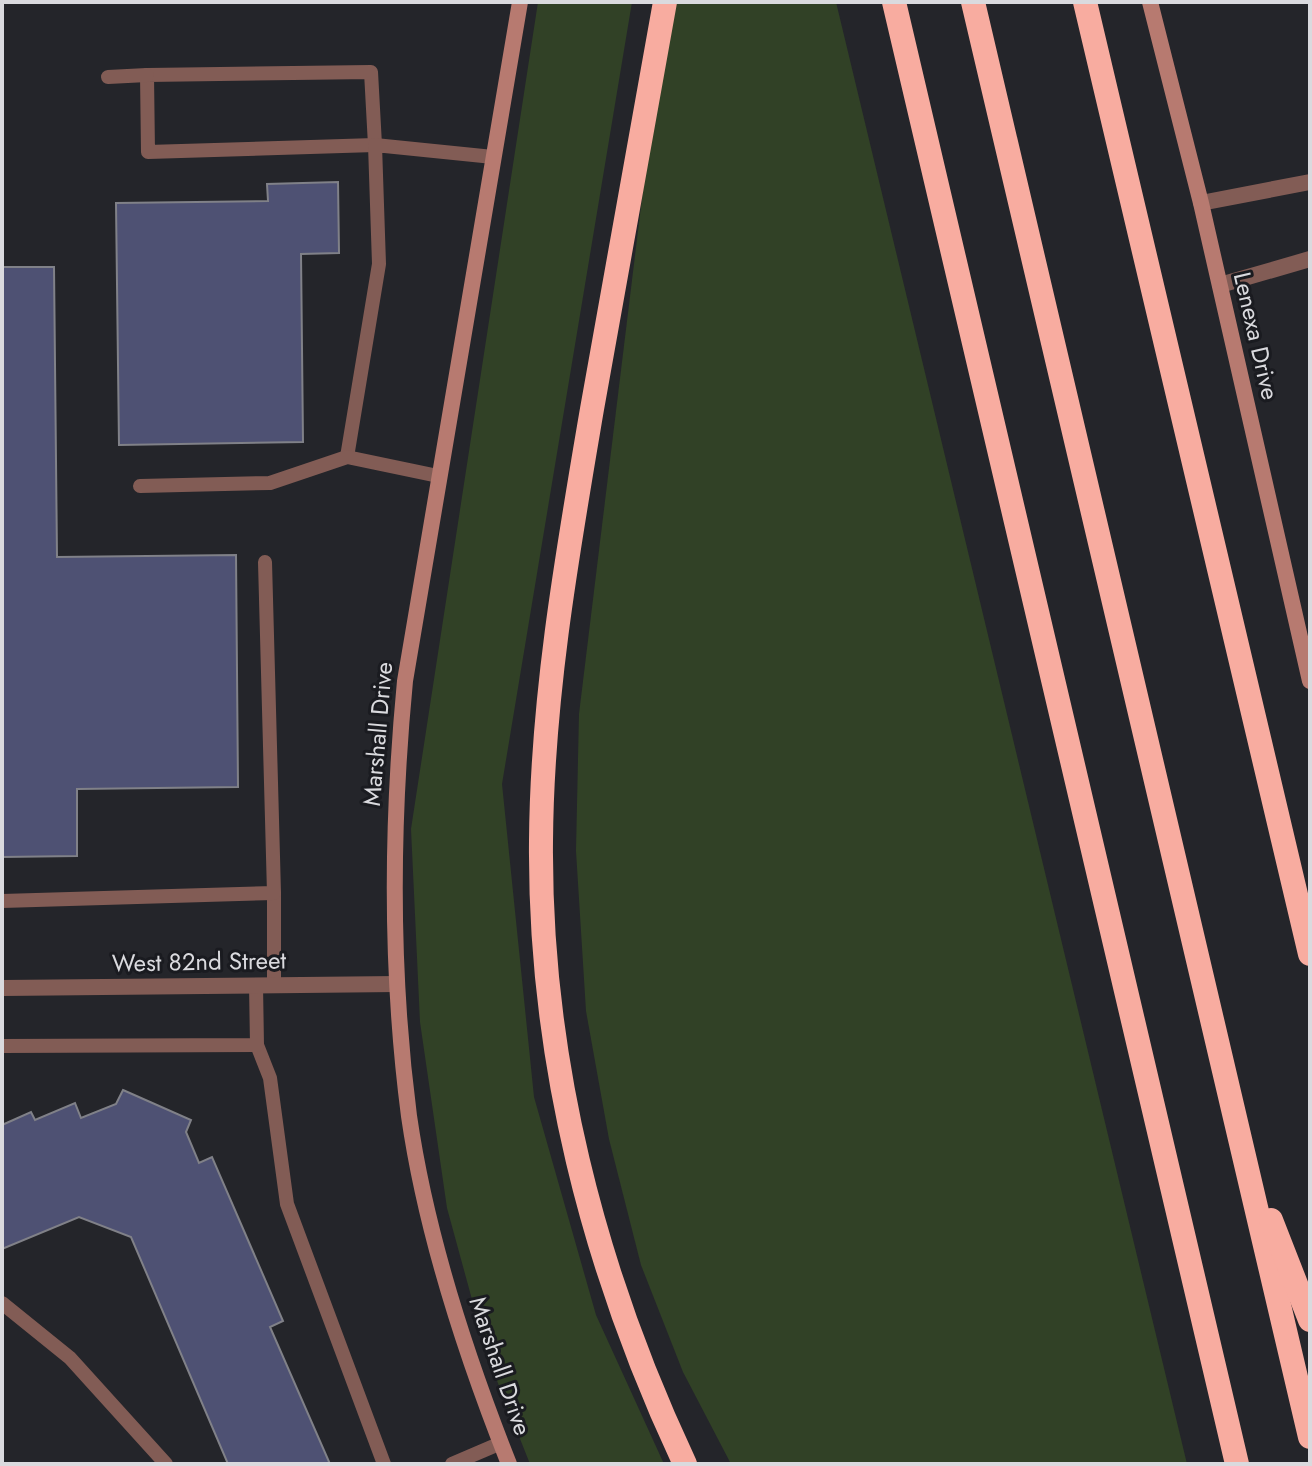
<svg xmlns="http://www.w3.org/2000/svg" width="1312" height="1466" font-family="Jost,sans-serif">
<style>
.green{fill:#314126}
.building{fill:#4e5173;stroke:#808188;stroke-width:2}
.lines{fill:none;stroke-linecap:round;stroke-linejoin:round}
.lane{stroke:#825c55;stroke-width:14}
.street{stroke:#825c55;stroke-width:16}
.secondary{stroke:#b77a70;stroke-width:16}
.highway{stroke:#f8aca0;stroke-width:24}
.labels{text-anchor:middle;stroke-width:6;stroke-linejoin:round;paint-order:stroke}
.street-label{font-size:24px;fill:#dadade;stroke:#1a1b20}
</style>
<rect width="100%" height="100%" fill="#24252a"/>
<!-- green -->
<g class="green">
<polygon points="538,2 632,2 502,784 534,1097 596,1315 664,1464 530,1464 488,1358 447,1208 420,1022 411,829"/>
<polygon points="666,2 836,2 1187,1464 731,1464 683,1372 641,1265 609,1139 586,1011 576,851 579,714"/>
</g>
<!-- building -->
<g class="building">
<polygon points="338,182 339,253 301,254 303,442 119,445 116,203 268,201 267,184"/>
<polygon points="2,267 54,267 57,557 236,555 238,787 77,789 77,856 2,857"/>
<polygon points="123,1090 191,1120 186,1132 199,1163 212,1157 283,1321 270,1327 330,1464 228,1464 131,1237 79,1217 2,1249 2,1125 31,1112 35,1120 75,1103 81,1118 116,1104"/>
</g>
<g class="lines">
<!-- lane -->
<g class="lane">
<polygon points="371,72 375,145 148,152 147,75"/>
<polyline points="108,77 147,75"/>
<polyline points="347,457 379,264 375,145 493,157"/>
<polyline points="140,486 270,483 347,457 438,476"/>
<polyline points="274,893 274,985"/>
<polyline points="2,901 274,893 265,562"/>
<polyline points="257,1045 270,1078 287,1204 384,1464"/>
<polyline points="2,1046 257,1045 256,985"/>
<polyline points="2,1303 70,1358 166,1464"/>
<polyline points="452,1464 501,1443"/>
</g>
<!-- street -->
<g class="street">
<polyline points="1201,203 1310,182"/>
<polyline points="1220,285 1310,259"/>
<polyline points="2,988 397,984"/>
</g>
<!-- secondary -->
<g class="secondary">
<polyline points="1150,2 1201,203 1310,681"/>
<path d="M509 1464C465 1353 426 1234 409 1116 390 970 391 827 405 681L520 2"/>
</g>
<!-- highway -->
<g class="highway">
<path d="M665 2C641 138 616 273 592 409 568 550 542 696 541 841 539 1057 593 1269 685 1464"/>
<polyline points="894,2 1237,1464"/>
<polyline points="973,2 1310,1437"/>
<polyline points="1085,2 1310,954"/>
<polyline points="1271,1220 1310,1320"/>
</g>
</g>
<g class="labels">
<!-- street labels -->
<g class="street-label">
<text transform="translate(1256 336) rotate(77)" y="8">Lenexa Drive</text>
<text transform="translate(378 734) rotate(-85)" y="8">Marshall Drive</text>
<text transform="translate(199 962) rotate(-1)" y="8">West 82nd Street</text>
<text transform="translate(500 1366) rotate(71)" y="8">Marshall Drive</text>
</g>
</g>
<!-- border -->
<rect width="1312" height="1466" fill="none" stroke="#dadade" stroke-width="8"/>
</svg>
